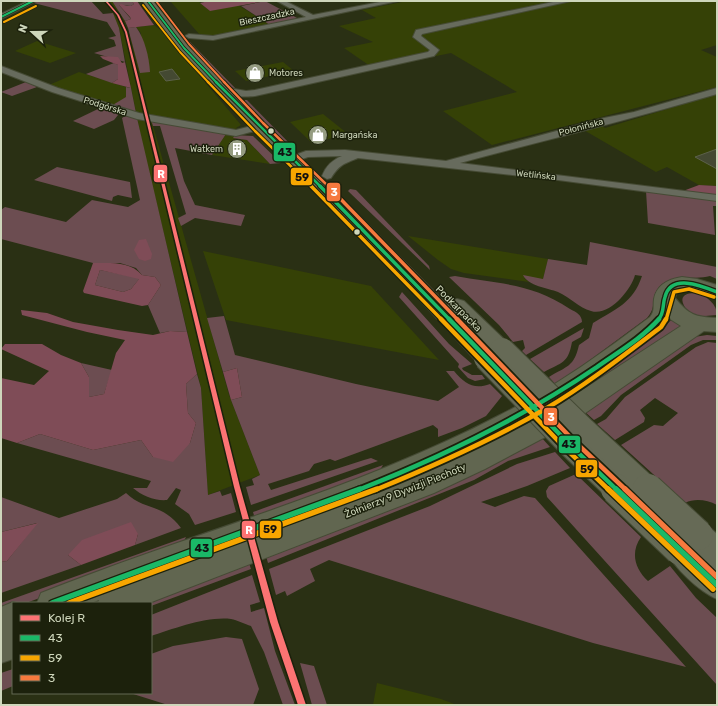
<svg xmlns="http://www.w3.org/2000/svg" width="718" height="706" font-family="Rubik,sans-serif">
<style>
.built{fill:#354106}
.green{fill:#6c4d51}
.forest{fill:#7f4c57;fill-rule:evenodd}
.building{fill:#444932;stroke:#5c614a}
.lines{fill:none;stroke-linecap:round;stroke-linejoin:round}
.street-casing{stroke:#464b35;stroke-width:2}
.primary-casing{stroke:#464b35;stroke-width:2}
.highway-casing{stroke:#464b35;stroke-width:2}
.street{fill:#676b5d;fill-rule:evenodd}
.primary{fill:#666a56;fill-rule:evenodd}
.highway{fill:#616650;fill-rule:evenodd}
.primary-bridge-far1-casing{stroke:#464b35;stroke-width:26;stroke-linecap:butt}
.primary-bridge-casing{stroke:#464b35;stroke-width:32;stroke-linecap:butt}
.primary-bridge-far1{stroke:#666a56;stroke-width:24}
.primary-bridge{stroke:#666a56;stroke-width:30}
.bus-1-far4-casing{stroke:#1c210c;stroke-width:3.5}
.bus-1-far3-casing{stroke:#1c210c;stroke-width:4.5}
.bus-1-far2-casing{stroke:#1c210c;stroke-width:6}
.bus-1-far1-casing{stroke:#1c210c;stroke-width:8}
.bus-1-casing{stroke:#1c210c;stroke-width:8}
.bus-2-far4-casing{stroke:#1c210c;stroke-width:3.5}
.bus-2-far3-casing{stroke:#1c210c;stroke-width:4.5}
.bus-2-far2-casing{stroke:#1c210c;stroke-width:6}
.bus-2-far1-casing{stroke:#1c210c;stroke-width:8}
.bus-2-casing{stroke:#1c210c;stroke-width:8}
.bus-3-far4-casing{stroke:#1c210c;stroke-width:3.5}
.bus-3-far3-casing{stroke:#1c210c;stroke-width:4.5}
.bus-3-far2-casing{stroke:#1c210c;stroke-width:6}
.bus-3-far1-casing{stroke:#1c210c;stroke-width:8}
.bus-3-casing{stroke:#1c210c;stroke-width:8}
.bus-1-far4{stroke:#1ab867;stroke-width:2}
.bus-1-far3{stroke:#1ab867;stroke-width:2.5}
.bus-1-far2{stroke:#1ab867;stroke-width:3.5}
.bus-1-far1{stroke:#1ab867;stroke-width:4.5}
.bus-1{stroke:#1ab867;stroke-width:5.5}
.bus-2-far4{stroke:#f7a600;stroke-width:2}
.bus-2-far3{stroke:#f7a600;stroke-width:2.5}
.bus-2-far2{stroke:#f7a600;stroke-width:3.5}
.bus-2-far1{stroke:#f7a600;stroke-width:4.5}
.bus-2{stroke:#f7a600;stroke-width:5.5}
.bus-3-far4{stroke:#f6793e;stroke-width:2}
.bus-3-far3{stroke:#f6793e;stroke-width:2.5}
.bus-3-far2{stroke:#f6793e;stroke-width:3.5}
.bus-3-far1{stroke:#f6793e;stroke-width:4.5}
.bus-3{stroke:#f6793e;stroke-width:5.5}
.rail-1-casing{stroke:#1c210c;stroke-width:3}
.rail-1{fill:#fc7373;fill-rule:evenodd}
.bus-dot{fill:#ced6bb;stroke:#1c210c;stroke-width:1.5}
.labels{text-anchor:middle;stroke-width:3;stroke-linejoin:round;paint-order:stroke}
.far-street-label{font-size:9px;fill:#ced6bb;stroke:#1c210c}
.far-poi-label{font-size:9px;fill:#ced6bb;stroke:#1c210c;text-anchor:start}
.street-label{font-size:10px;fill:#ced6bb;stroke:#1c210c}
.line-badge{stroke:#1c210c;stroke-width:1.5}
.badge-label{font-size:11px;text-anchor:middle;font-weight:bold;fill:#fff}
.pale-badge-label{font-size:11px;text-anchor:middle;font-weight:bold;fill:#111}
</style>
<rect width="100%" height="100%" fill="#2a3014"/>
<!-- built -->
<g class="built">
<polygon points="103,1 112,1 122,13 135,52 141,33 136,27 154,25 162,31 241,125 236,128 237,129 218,128 150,115 229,395 260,475 208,495 201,388 143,147 119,28 112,12"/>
<polygon points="198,1 210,11 238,5 270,25 217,35 200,35 171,2"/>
<polygon points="407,1 717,1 717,45 701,50 717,57 717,87 492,145 443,111 517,92 451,53 387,66 370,66 344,48 373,42 339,26 376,18 362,10"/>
<polygon points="37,41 76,53 50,63 15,51"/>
<polygon points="283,62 294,71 246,81 235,71"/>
<polygon points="79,72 126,87 127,97 111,106 49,85"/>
<polygon points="717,94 717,186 699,185 667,167 656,172 582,129 599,124 605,128"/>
<polygon points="323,114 348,134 312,143 290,122"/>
<polygon points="226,134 235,135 233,137 236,139 247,140 270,164 212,155"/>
<polygon points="408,236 548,259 543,279 524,278 529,282 464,273 451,269 438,260"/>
<polygon points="203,251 371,286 439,360 226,320"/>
<polygon points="377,683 441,699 457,705 373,705"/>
</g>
<!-- green -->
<g class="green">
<polygon points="36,1 91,1 103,14 113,13 119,28 125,62 94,53 116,46 114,40 108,38 116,36 107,22 34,3"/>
<polygon points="112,1 132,1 134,4 131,6 119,5 131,19 125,21"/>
<polygon points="265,1 299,19 270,25 241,6"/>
<path d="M136 27C145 39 149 57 150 72L140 73 128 28Z"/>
<polygon points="184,41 190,42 236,89 230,87 200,57 186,45"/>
<polygon points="114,63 118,65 118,79 112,83 86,74"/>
<polygon points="26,82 37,87 12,96 1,92"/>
<polygon points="126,87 131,88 136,113 111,106 126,97"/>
<polygon points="245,100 247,100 295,149 292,150 270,128 248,111 245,105"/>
<polygon points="100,108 117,113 118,115 114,120 94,129 73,121"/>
<polygon points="125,116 137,118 187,332 170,331 160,333 148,305 161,285 155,277 142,275 136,268 120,263 93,263 1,239 1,210 5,207 66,222 92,200 128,207 140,200 122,118"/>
<polygon points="151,120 226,134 212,155 175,148 184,181 195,205 245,215 241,226 195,218 181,226 178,218 186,214 160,126 153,126"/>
<polygon points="235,135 253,136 281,163 270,164 247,140 233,138"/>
<polygon points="57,167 130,182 132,198 118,195 113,197 112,201 34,180"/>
<polygon points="330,185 473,330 491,356 325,186"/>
<polygon points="350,189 356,190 429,266 430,270 348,191"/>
<polygon points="646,191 717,201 717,206 713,206 715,235 648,223"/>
<path d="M590 242 717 267V279L710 276C693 281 668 272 657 290 651 299 657 307 647 318L556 385 549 377C567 366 574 367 579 345L589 338 593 323C616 309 633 303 642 276L635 275C631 290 609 317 591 311 579 308 570 297 558 292 548 288 528 286 523 275L543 279 548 259 587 265Z"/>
<polygon points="100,270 140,278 131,289 123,292 95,285"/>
<path d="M455 276C499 284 532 283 570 309 576 312 582 315 582 322L526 355 522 351 525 348 523 340 513 342 499 325 449 277Z"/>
<polygon points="402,292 449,344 472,364 462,368 463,370 472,375 482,375 485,379 475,381 468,378 458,367 459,364 399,297"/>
<path d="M698 293C707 297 717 304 717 315L693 317C682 306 674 292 698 293Z"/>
<path d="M224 316 235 355 356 384 438 401 459 387 446 371H454C465 384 474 390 490 384L502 396 486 416 462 428 438 437V429L433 425 335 461 330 459 314 464 309 471 268 484 271 490 364 460 371 458 378 461 251 505 246 487 254 485 252 479 260 475 231 400 242 397 237 368 223 372 207 318Z"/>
<path d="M674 317 685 324 572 400 568 395C601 375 647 346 674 317Z"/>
<path d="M584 328 581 337 572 342C568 364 562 362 544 372L530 359Z"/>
<polygon points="707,335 717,336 717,340 703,340 691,345 621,395 601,416 594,420 584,411 694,337"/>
<path d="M708 342 717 343V505C707 500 695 498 685 503L621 445 654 425 663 426 678 413 655 398 640 410 645 418 644 422 615 440 597 424 606 419 625 397 696 347Z"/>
<polygon points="81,363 112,370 104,394 89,397 89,377"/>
<path d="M197 374 201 388 208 495 220 491 222 496 231 493 236 512 195 525 189 514 175 504 181 490 176 488 167 500C155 501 142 496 133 488H147L151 481 17 443 40 434 93 450 141 440 153 457 190 443 196 423 188 413 186 384Z"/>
<polygon points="541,437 550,447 508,461 474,480 268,563 266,556"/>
<polygon points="555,452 570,468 527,486 481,502 495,507 524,496 535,498 686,667 593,643 329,560 310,569 315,581 287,596 285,591 276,595 269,569 430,506 517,464"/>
<polygon points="383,465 380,470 255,519 253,512"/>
<path d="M576 474 641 537C630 553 635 569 648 581L670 566 696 598 717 618V685L547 497 546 491 549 486Z"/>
<path d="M126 493C144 511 163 503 181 528L135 545 138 534 68 555 81 565 1 593V562L7 561 37 523 1 532V497L59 518 117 499Z"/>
<polygon points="186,537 183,543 174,549 26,603 13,603 1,612 1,603"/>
<polygon points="249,563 251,569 151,606 151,603 141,603"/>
<path d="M252 575 260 602 250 605 251 612 264 608 275 651 295 705H283L264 652 251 626C245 624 237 620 231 619 207 616 173 629 151 636V615Z"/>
<polygon points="226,637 242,639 259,689 253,705 168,705 130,693 151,693 151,654 173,646"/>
<polygon points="300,663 314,666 327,705 312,705"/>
<polygon points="13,669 13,686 1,691 1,673"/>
</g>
<!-- forest -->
<g class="forest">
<polygon points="132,1 137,1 154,25 128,28 125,21 131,19 130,17 119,5 121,4 127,6 131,6 134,4"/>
<polygon points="209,1 265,1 210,11 200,3"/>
<polygon points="100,56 118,57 122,63 125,62 131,88 112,83 118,79 118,65 103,59"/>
<polygon points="699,185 717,186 717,196 683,191"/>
<polygon points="146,239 152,254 151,259 145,261 139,259 134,250 139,240"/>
<path d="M93 263C111 263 130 261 142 275L155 277 161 285 148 305 142 306 84 293 83 291ZM100 270 139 279 131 289 123 292 95 285Z"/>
<polygon points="21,310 47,313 73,322 118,330 153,335 170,331 187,332 197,374 186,384 188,413 196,423 190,443 173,462 153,457 141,440 93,450 40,434 17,443 1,438 1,378 34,385 49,371 1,349 5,344 42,344 61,355 81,363 89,377 89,397 104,394 116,353 125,340 87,332 22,315"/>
<polygon points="237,368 242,397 231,400 223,372"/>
<polygon points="131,522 138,534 135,545 81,565 68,555 82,540"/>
<polygon points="38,523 7,561 1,562 1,532"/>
</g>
<!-- building -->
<g class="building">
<polygon points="172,69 180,79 166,81 159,72"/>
<polygon points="717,149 717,169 695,157"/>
</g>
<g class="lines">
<defs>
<g id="street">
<polygon points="28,1 36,1 1,19 1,14"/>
<polygon points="277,1 285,1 313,15 385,1 398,1 213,40 189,38 185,36 189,34 213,36 306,17"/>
<path d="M558 1H571L422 34 421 36 439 50 434 56 255 96C245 97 226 97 219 90L223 87 246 91 255 90 428 52 430 50 413 37 416 30Z"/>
<polygon points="1,66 58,88 139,113 236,130 259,124 264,127 262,129 236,136 137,119 52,92 1,72"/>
<path d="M717 88V94C632 119 546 140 460 163L717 195V201L558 180 358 158C344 164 340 164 331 178L327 179 322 176C326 166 332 160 342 156L308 157 291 163 286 160 287 158 306 151 345 150 446 161 604 118 634 112Z"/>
</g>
<g id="primary">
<path d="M143 1H153L188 46 228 87 296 157 346 202 447 305 450 301 457 299 464 301 510 345 513 350 510 355 502 358 496 356 497 358 494 363 486 366 478 363C430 312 383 258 333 209 266 143 197 78 143 1Z"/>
<path d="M698 522 708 526 717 534V599C700 592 673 567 666 550L670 541 680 537 686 539 684 535 688 526Z"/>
</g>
<g id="highway">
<path d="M682 277 697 279 717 285V298C705 295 689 284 677 291L675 298C689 315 695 317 717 318V332L704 331 568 425 485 469 434 493 149 603H98L99 600 91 603H37L41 593C194 532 354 491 500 415 554 388 602 353 650 317 655 311 653 307 654 299 657 284 669 279 682 277ZM670 319 681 326 550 411 521 427 593 381 664 327Z"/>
<polygon points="13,602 16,603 13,603 13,659 1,663 1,607"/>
</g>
</defs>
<!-- street casing -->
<use href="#street" class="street-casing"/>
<!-- primary casing -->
<use href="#primary" class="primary-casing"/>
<!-- highway casing -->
<use href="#highway" class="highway-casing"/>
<!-- street -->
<use href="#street" class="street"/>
<!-- primary -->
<use href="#primary" class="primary"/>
<!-- highway -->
<use href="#highway" class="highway"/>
<defs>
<g id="primary-bridge-far1">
<polyline points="502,350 584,430 649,490"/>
<polyline points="486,358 568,443 617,490"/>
</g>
<g id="primary-bridge">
<polyline points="616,489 680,550"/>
<polyline points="648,489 698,535"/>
</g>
</defs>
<!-- primary-bridge-far1 casing -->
<use href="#primary-bridge-far1" class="primary-bridge-far1-casing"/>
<!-- primary-bridge casing -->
<use href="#primary-bridge" class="primary-bridge-casing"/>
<!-- primary-bridge-far1 -->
<use href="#primary-bridge-far1" class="primary-bridge-far1"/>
<!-- primary-bridge -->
<use href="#primary-bridge" class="primary-bridge"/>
<defs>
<g id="bus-1-far4">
<polyline points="148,1 184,48 217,83"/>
<polyline points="1,17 33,1"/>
</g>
<polyline id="bus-1-far3" points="216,82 321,187"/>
<g id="bus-1-far2">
<polyline points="320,186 450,320"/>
<path d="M658 320C665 313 662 305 665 297 671 273 702 286 717 292"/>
</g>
<g id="bus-1-far1">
<polyline points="449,319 568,443 617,490"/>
<path d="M358 490C442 457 522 418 597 367 618 352 641 339 659 319"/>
</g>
<g id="bus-1">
<polyline points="616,489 717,585"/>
<polyline points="52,603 360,489"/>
</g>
<g id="bus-2-far4">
<polyline points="143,5 180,52 209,83"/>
<polyline points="4,22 36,6"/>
</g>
<polyline id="bus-2-far3" points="208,82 255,131 312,187"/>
<g id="bus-2-far2">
<polyline points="311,186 442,320"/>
<polyline points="666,320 674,292 689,289 714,297"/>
</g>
<g id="bus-2-far1">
<polyline points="441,319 564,447 609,490"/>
<path d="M375 490C434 466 492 440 547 408 587 384 624 355 661 327L666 319"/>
</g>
<g id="bus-2">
<polyline points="608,489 713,589"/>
<polyline points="69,603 377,489"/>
</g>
<polyline id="bus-3-far4" points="156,1 189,44 225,83"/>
<polyline id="bus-3-far3" points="224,82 263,123 329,187"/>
<polyline id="bus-3-far2" points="328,186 458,320"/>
<polyline id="bus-3-far1" points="457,319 572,439 626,490"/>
<polyline id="bus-3" points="625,489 717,577"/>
</defs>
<!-- bus-1-far4 casing -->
<use href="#bus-1-far4" class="bus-1-far4-casing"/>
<!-- bus-1-far3 casing -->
<use href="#bus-1-far3" class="bus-1-far3-casing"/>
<!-- bus-1-far2 casing -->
<use href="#bus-1-far2" class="bus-1-far2-casing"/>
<!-- bus-1-far1 casing -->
<use href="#bus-1-far1" class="bus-1-far1-casing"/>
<!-- bus-1 casing -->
<use href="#bus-1" class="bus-1-casing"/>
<!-- bus-2-far4 casing -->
<use href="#bus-2-far4" class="bus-2-far4-casing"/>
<!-- bus-2-far3 casing -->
<use href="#bus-2-far3" class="bus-2-far3-casing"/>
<!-- bus-2-far2 casing -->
<use href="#bus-2-far2" class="bus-2-far2-casing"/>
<!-- bus-2-far1 casing -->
<use href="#bus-2-far1" class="bus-2-far1-casing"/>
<!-- bus-2 casing -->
<use href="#bus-2" class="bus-2-casing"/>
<!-- bus-3-far4 casing -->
<use href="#bus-3-far4" class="bus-3-far4-casing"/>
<!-- bus-3-far3 casing -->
<use href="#bus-3-far3" class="bus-3-far3-casing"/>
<!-- bus-3-far2 casing -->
<use href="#bus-3-far2" class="bus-3-far2-casing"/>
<!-- bus-3-far1 casing -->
<use href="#bus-3-far1" class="bus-3-far1-casing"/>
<!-- bus-3 casing -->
<use href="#bus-3" class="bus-3-casing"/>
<!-- bus-1-far4 -->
<use href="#bus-1-far4" class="bus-1-far4"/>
<!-- bus-1-far3 -->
<use href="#bus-1-far3" class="bus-1-far3"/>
<!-- bus-1-far2 -->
<use href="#bus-1-far2" class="bus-1-far2"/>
<!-- bus-1-far1 -->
<use href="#bus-1-far1" class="bus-1-far1"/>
<!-- bus-1 -->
<use href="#bus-1" class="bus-1"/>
<!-- bus-2-far4 -->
<use href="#bus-2-far4" class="bus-2-far4"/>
<!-- bus-2-far3 -->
<use href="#bus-2-far3" class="bus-2-far3"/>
<!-- bus-2-far2 -->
<use href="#bus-2-far2" class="bus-2-far2"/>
<!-- bus-2-far1 -->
<use href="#bus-2-far1" class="bus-2-far1"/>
<!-- bus-2 -->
<use href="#bus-2" class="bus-2"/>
<!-- bus-3-far4 -->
<use href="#bus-3-far4" class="bus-3-far4"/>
<!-- bus-3-far3 -->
<use href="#bus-3-far3" class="bus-3-far3"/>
<!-- bus-3-far2 -->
<use href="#bus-3-far2" class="bus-3-far2"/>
<!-- bus-3-far1 -->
<use href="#bus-3-far1" class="bus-3-far1"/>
<!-- bus-3 -->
<use href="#bus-3" class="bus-3"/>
<defs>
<polygon id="rail-1" points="105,1 107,1 119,15 127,32 240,487 278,622 306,705 298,705 270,622 234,487 125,32 117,15"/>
</defs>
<!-- rail-1 casing -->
<use href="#rail-1" class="rail-1-casing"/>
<!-- rail-1 -->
<use href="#rail-1" class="rail-1"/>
</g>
<!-- icons -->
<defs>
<symbol id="shop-disc" viewBox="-11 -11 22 22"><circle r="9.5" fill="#959c81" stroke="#1c210c"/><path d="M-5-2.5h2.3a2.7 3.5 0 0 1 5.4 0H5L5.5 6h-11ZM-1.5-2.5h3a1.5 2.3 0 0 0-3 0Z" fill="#fff"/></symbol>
<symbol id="building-disc" viewBox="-11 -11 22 22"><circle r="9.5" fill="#959c81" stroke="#1c210c"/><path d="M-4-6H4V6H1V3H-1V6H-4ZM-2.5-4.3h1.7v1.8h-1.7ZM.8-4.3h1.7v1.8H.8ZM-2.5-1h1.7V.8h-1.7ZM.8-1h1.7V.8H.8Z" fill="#fff"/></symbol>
</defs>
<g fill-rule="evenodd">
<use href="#shop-disc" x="244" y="62" width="22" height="22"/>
<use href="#shop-disc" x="307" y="124" width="22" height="22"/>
<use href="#building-disc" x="226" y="138" width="22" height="22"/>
</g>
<!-- markers -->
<g class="bus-dot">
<circle cx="271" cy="131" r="3.5"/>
<circle cx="357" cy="232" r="3.5"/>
</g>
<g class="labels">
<!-- far-street labels -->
<g class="far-street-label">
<text transform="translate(267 17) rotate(-12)" y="3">Bieszczadzka</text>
<text transform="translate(105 106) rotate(17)" y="3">Podgórska</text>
<text transform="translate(581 127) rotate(-15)" y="3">Połonińska</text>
<text transform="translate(536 175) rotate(6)" y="3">Wetlińska</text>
</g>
<!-- far-poi labels -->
<g class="far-poi-label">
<text x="269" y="76">Motores</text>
<text x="332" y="138">Margańska</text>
<text x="223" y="152" text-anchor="end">Watkem</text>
</g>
<!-- street labels -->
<g class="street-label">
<text transform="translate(459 308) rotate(45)" y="4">Podkarpacka</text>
<text transform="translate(405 490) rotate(-22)" y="4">Żołnierzy 9 Dywizji Piechoty</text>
</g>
</g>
<g class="line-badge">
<rect x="273" y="142" width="23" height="20" rx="4" fill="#1ab867"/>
<rect x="153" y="164" width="15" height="19" rx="4" fill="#fc7373"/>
<rect x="290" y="167" width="23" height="19" rx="4" fill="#f7a600"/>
<rect x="326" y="182" width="15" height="20" rx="4" fill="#f6793e"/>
<rect x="543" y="407" width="15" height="19" rx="4" fill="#f6793e"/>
<rect x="558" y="435" width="23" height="19" rx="4" fill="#1ab867"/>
<rect x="575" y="459" width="23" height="19" rx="4" fill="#f7a600"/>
<rect x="259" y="520" width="23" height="19" rx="4" fill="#f7a600"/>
<rect x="241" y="520" width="15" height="19" rx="4" fill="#fc7373"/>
<rect x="190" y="538" width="23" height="20" rx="4" fill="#1ab867"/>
</g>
<g class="badge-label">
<text x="161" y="178">R</text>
<text x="334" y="196">3</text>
<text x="551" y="421">3</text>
<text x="249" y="534">R</text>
</g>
<g class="pale-badge-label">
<text x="285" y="156">43</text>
<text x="302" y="181">59</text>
<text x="569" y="448">43</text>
<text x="587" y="473">59</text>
<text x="270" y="533">59</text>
<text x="202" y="552">43</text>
</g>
<!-- border -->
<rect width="718" height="706" fill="none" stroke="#ced6bb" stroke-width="4"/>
<!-- legend -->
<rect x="12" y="602" width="140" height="92" fill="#1c210c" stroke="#636952"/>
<rect x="20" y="615" width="20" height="6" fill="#fc7373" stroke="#636952"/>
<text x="48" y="622" font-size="12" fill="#ced6bb">Kolej R</text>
<rect x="20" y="635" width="20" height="6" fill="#1ab867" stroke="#636952"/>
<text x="48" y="642" font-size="12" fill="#ced6bb">43</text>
<rect x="20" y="655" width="20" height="6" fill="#f7a600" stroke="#636952"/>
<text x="48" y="662" font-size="12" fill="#ced6bb">59</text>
<rect x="20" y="675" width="20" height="6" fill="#f6793e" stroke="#636952"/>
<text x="48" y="682" font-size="12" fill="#ced6bb">3</text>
<!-- north arrow -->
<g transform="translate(32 32) rotate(291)" stroke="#1c210c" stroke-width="3" paint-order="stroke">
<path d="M0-3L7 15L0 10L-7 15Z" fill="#ced6bb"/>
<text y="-6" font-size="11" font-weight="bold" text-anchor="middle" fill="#ced6bb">N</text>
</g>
</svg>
